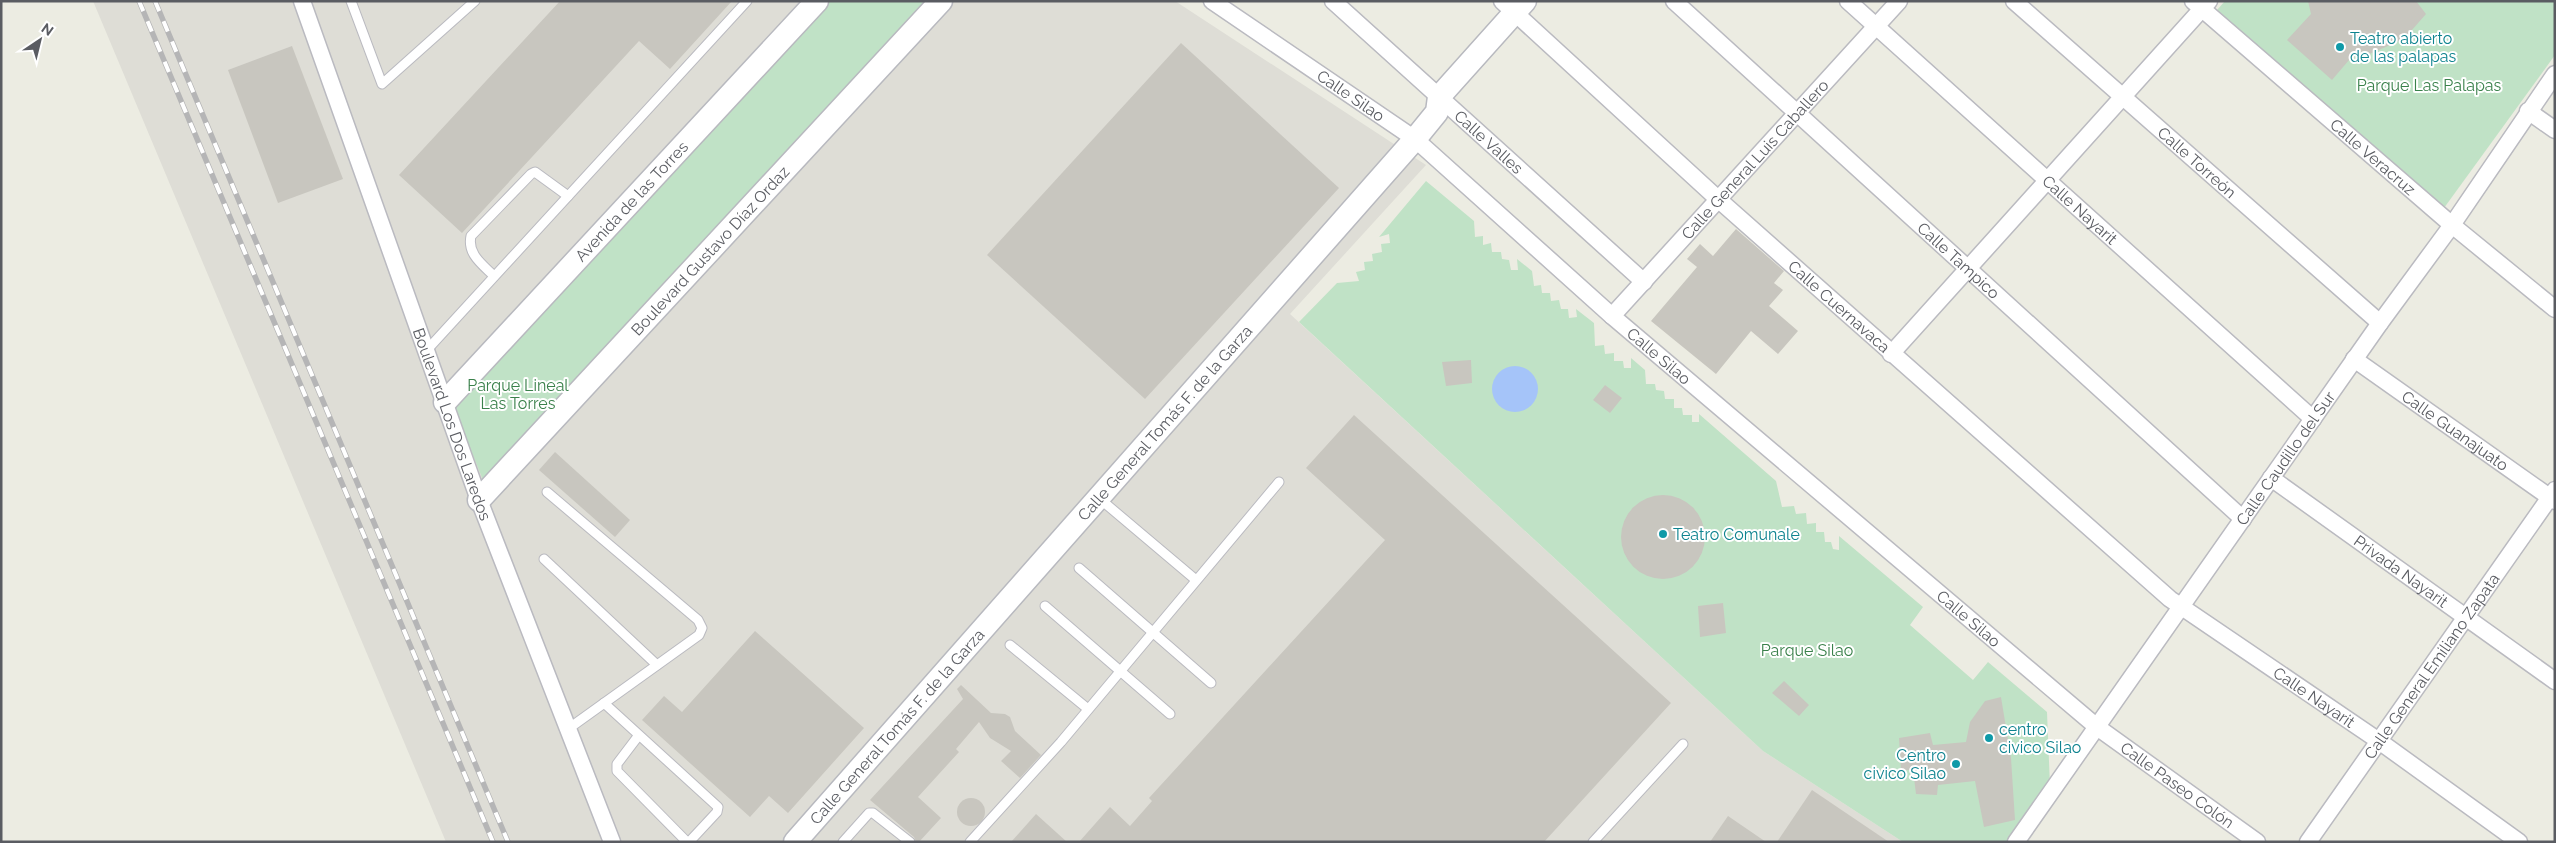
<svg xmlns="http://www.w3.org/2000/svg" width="2556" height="843" font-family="Raleway,sans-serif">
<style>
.industrial{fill:#deddd6}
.green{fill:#c0e2c6}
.water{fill:#a5c4f9}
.building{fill:#c8c6bf}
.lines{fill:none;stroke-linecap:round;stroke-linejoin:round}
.lane-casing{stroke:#babac0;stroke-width:11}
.street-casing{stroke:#babac0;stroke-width:19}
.secondary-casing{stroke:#b8b9bf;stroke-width:25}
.lane{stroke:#fff;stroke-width:9}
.street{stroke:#fff;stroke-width:16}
.secondary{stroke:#fff;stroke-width:22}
.rail-casing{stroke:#b5b5b6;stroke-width:5.5}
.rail{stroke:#fff;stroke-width:4;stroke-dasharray:11;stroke-linecap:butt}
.culture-dot{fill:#0f9aa8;stroke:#fff;stroke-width:2}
.labels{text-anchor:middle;stroke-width:4;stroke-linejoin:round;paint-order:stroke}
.culture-label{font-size:16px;fill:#0d838f;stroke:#fff;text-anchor:start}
.park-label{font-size:16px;fill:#3a814b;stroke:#fff}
.street-label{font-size:16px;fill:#5a5c62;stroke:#fff}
</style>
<rect width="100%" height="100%" fill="#ecece2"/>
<!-- industrial -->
<polygon class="industrial" points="93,1 1175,1 1426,165 1290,314 1763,751 1903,842 446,842"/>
<!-- green -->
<g class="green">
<polygon points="830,1 938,1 487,490 452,403"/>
<polygon points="2225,1 2555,1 2555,55 2444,208 2217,10"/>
<polygon points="1426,181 1474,221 1475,237 1483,236 1483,245 1491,243 1492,252 1501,252 1502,259 1509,260 1511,270 1518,270 1517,259 1532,271 1534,286 1541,285 1542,293 1550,293 1551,301 1559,300 1561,309 1568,309 1569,318 1577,317 1576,309 1594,323 1595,346 1604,345 1605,354 1614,353 1614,361 1623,361 1624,368 1631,368 1631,358 1645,370 1646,384 1655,384 1656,390 1664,391 1665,399 1674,399 1674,408 1682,408 1683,415 1692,415 1692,422 1699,422 1699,414 1776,481 1782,507 1794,506 1796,514 1806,513 1807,524 1816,523 1816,532 1824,532 1825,542 1831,542 1833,549 1839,550 1839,536 1923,607 1910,625 1973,680 1988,662 2047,712 2050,786 2012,842 1903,842 1763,751 1299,322 1337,283 1359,281 1356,272 1365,270 1364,262 1373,261 1372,254 1382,252 1381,244 1390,243 1389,234 1379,237"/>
</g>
<!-- water -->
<circle class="water" cx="1515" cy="389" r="23"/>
<!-- building -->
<g class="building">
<polygon points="560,1 732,1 670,69 639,41 462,233 399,175"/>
<polygon points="2308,1 2416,1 2426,14 2404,39 2367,55 2355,53 2332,80 2287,40 2311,14"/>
<polygon points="1181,43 1339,188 1145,399 987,255"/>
<polygon points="292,46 343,179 278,203 228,70"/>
<polygon points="1736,229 1784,271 1774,283 1783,290 1769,306 1798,331 1778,354 1751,331 1716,374 1651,321 1697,267 1687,259 1700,244 1713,256"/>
<polygon points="1471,360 1472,383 1446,386 1442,362"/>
<polygon points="1605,385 1622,398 1610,413 1593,400"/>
<polygon points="1354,415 1671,703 1544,842 1079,842 1110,807 1130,826 1152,801 1149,798 1385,540 1306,468"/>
<polygon points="555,452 630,520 615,537 539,470"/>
<circle cx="1663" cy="537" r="42"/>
<polygon points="1723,603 1726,633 1700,637 1698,606"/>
<polygon points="755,631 864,728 788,813 769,796 750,817 642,720 664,696 682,712"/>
<polygon points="1784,681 1809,705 1799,716 1772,693"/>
<polygon points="961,685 991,713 1005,714 1010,717 1015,731 1041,755 1020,778 1001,761 1011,751 990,738 979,722 956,749 959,752 918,797 941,818 919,842 916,842 914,837 870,800 963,699 957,689"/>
<polygon points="2001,697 2011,758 2015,820 1984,827 1975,781 1938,785 1937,795 1916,794 1913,770 1901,770 1899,738 1930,733 1933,745 1966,742 1970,722 1985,701"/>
<polygon points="1812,790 1889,842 1777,842"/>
<circle cx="971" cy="812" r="14"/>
<polygon points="1036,814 1067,842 1011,842"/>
<polygon points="1728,816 1766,842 1710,842"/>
</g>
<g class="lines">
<defs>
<g id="lane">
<polyline points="351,1 382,84 475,1"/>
<path d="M494 276C482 264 467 254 471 236L531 174 535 172 568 196"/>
<polyline points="426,351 747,1"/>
<polyline points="547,492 698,620 702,628 699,635 568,729"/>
<polyline points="1100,499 1196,580"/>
<polyline points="544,559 657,665"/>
<polyline points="1079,568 1211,683"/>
<polyline points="1045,606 1170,714"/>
<polyline points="1010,645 1088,709"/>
<polyline points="604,703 718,807 717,812 690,841 686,841 617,771 617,764 639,735"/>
<polyline points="843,842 869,813 873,813 910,842"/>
<polyline points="970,842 1061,742 1279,482"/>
<polyline points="1593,842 1683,744"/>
</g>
<g id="street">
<path id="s1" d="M302 1 479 500 612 842"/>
<path id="s2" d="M1212 1 1415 139 1612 316 2097 727 2257 842"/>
<path id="s3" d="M1333 1 1644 282"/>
<path id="s4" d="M1502 1 1719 200 2170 599 2379 741 2519 842"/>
<path id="s5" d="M1674 1 2243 519"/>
<path id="s6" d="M1848 1 2313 419"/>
<path id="s7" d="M2014 1 2380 323"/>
<path id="s8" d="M2193 1 2452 225 2555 309"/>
<polyline points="2528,111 2555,130"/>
<path id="s9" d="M1612 316 1899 1"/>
<polyline points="1891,354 2209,1"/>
<path id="s10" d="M2354 359 2555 501"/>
<path id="s11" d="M2271 478 2555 681"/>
<path id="s12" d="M2016 842 2380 323 2452 225 2555 74"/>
<path id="s13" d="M2308 842 2555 490"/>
</g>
<g id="secondary">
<path id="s14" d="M445 402 817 1"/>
<path id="s15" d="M479 500 941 1"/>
<path id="s16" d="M795 842 1415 139 1437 112 1439 97 1525 1"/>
</g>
</defs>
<!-- lane casing -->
<use href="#lane" class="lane-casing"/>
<!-- street casing -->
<use href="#street" class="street-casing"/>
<!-- secondary casing -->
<use href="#secondary" class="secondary-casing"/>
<!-- lane -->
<use href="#lane" class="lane"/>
<!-- street -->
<use href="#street" class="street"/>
<!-- secondary -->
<use href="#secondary" class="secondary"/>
<defs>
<g id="rail">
<polyline points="139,1 493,842"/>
<polyline points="155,1 508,842"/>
</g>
</defs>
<!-- rail casing -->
<use href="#rail" class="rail-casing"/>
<!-- rail -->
<use href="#rail" class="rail"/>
</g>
<!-- markers -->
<g class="culture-dot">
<circle cx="2340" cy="47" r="5"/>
<circle cx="1663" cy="534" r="5"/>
<circle cx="1989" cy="738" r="5"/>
<circle cx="1956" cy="764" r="5"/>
</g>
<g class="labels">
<!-- culture labels -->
<g class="culture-label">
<text x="2350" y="44">Teatro abierto<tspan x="2350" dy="18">de las palapas</tspan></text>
<text x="1673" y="540">Teatro Comunale</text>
<text x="1999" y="735">centro<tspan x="1999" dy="18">civico Silao</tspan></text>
<text x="1946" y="761" text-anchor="end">Centro<tspan x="1946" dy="18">civico Silao</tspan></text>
</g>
<!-- park labels -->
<g class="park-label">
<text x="2429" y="91">Parque Las Palapas</text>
<text x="518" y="391">Parque Lineal<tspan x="518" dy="18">Las Torres</tspan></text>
<text x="1807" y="656">Parque Silao</text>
</g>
<!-- street labels -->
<g class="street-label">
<text dy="6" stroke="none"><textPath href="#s2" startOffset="168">Calle Silao</textPath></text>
<text dy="6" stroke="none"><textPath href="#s3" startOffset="210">Calle Valles</textPath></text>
<text dy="6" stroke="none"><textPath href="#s8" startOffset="238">Calle Veracruz</textPath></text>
<text dy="6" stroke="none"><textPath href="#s9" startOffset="212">Calle General Luis Caballero</textPath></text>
<text dy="6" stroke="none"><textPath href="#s7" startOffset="244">Calle Torreón</textPath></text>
<text dy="6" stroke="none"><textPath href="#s14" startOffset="274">Avenida de las Torres</textPath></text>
<text dy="6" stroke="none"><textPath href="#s6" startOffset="312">Calle Nayarit</textPath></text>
<text dy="6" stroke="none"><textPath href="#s15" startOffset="340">Boulevard Gustavo Díaz Ordaz</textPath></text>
<text dy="6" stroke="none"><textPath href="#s5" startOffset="385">Calle Tampico</textPath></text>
<text dy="6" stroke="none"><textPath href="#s4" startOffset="455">Calle Cuernavaca</textPath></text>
<text dy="6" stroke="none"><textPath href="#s2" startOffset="572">Calle Silao</textPath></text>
<text dy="6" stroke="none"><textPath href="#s1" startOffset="449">Boulevard Los Dos Laredos</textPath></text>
<text dy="6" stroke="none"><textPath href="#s16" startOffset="559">Calle General Tomás F. de la Garza</textPath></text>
<text dy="6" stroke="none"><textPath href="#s10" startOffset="124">Calle Guanajuato</textPath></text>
<text dy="6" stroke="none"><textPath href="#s12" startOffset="469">Calle Caudillo del Sur</textPath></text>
<text dy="6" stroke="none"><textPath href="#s11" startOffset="160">Privada Nayarit</textPath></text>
<text dy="6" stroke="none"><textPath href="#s2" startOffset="978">Calle Silao</textPath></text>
<text dy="6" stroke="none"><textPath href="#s13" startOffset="215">Calle General Emiliano Zapata</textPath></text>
<text dy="6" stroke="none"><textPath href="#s4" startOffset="1071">Calle Nayarit</textPath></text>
<text dy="6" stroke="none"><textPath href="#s16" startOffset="154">Calle General Tomás F. de la Garza</textPath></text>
<text dy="6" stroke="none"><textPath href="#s2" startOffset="1245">Calle Paseo Colón</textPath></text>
</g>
</g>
<!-- border -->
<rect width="2556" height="843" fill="none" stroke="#5a5c62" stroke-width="5"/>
<!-- north arrow -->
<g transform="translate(40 40) rotate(35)" stroke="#ffffff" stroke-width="4" paint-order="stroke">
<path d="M0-4L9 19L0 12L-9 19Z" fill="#5a5c62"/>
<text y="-8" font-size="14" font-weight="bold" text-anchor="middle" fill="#5a5c62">N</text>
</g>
</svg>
